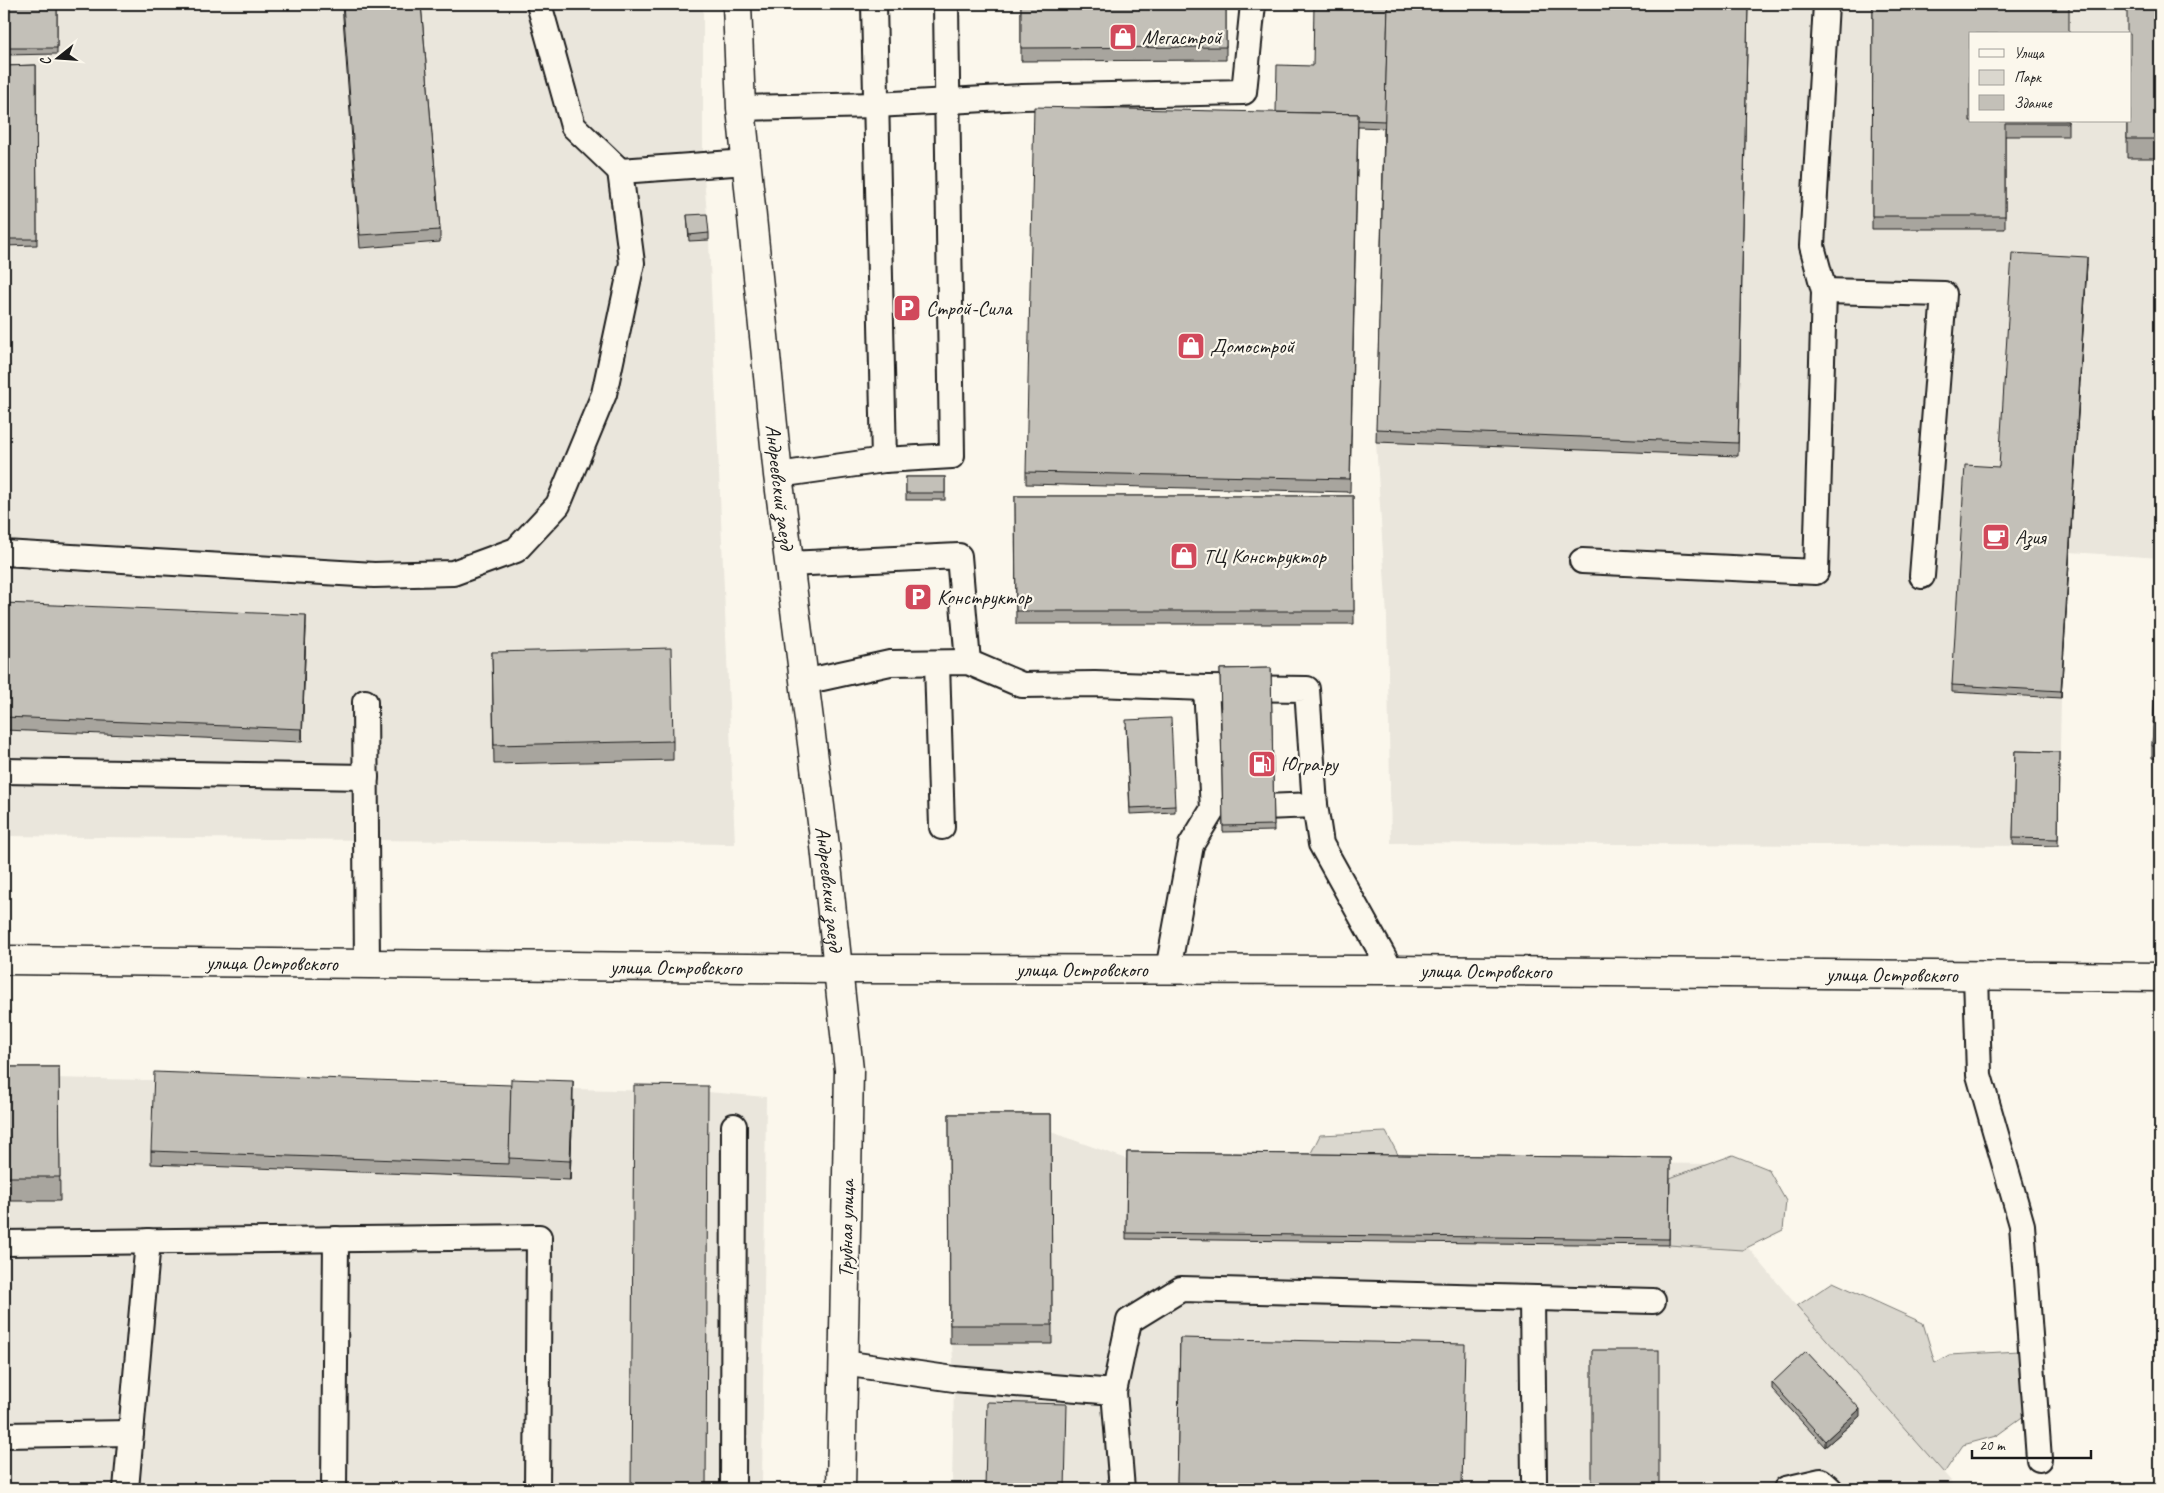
<svg xmlns="http://www.w3.org/2000/svg" width="2164" height="1493" font-family="Caveat,sans-serif">
<style>
.built{fill:#eae6dc;fill-rule:evenodd}
.green{fill:#dad7ce;stroke:#7b7a75}
.lines{fill:none;stroke-linecap:round;stroke-linejoin:round}
.service-casing{stroke:#1c1c1c;stroke-width:28}
.minor-casing{stroke:#1c1c1c;stroke-width:31}
.tertiary-casing{stroke:#1c1c1c;stroke-width:31}
.secondary-casing{stroke:#1c1c1c;stroke-width:31}
.service{stroke:#fbf7ec;stroke-width:24}
.minor{stroke:#fbf7ec;stroke-width:28}
.tertiary{stroke:#fbf7ec;stroke-width:28}
.secondary{stroke:#fbf7ec;stroke-width:28}
.wall{fill:#a8a59e;stroke:#1c1c1c}
.shaded-wall{fill:#888681;stroke:#1c1c1c}
.building{fill:#c3c0b8;stroke:#1c1c1c}
.labels{text-anchor:middle;stroke-width:4.5;stroke-linejoin:round;paint-order:stroke}
.poi-label{font-size:21px;fill:#1c1c1c;stroke:#fbf7ec;text-anchor:start}
.street-label{font-size:21px;fill:#1c1c1c;stroke:#fbf7ec}
</style>
<rect width="100%" height="100%" fill="#fbf7ec"/>
<filter id="ink" filterUnits="userSpaceOnUse"><feTurbulence type="fractalNoise" baseFrequency=".02" numOctaves="2"/><feDisplacementMap in="SourceGraphic" scale="10" xChannelSelector="R" yChannelSelector="G"/><feConvolveMatrix kernelMatrix="1 2 1 2 8 2 1 2 1" color-interpolation-filters="sRGB"/></filter>
<g filter="url(#ink)">
<!-- built -->
<g class="built">
<polygon points="4,4 703,4 703,165 709,240 735,844 4,836"/>
<path d="M1389 4H2160V558L2070 552 2061 698 2058 846 1391 843 1387 617 1376 442ZM1970 34H2130V121H1970Z"/>
<polygon points="4,1077 708,1092 766,1097 762,1489 4,1489"/>
<polygon points="1051,1132 1127,1159 1719,1164 1718,1212 1797,1306 1958,1489 952,1489 954,1379 948,1272 949,1167"/>
</g>
<!-- green -->
<g class="green">
<polygon points="1386,1132 1402,1162 1307,1161 1320,1135"/>
<polygon points="1733,1155 1768,1169 1786,1201 1783,1230 1742,1250 1669,1245 1670,1178"/>
<polygon points="1833,1282 1923,1323 1935,1363 1949,1355 2019,1351 2025,1415 1996,1436 1963,1445 1944,1473 1797,1306"/>
</g>
<g class="lines">
<defs>
<g id="service">
<polyline points="539,4 573,126 620,171 747,162"/>
<polyline points="874,4 884,460"/>
<polyline points="741,108 876,105 1022,97 1244,92 1253,4"/>
<polyline points="1824,291 1944,294 1922,576"/>
<polyline points="778,475 884,460 952,456 946,4"/>
<polyline points="4,553 374,575 453,573 516,550 558,505 604,394 632,263 620,171"/>
<polyline points="1582,561 1816,572 1824,291 1812,246 1826,4"/>
<polyline points="788,564 959,556 968,662"/>
<polyline points="937,663 942,827"/>
<polyline points="804,682 890,663 968,662 1022,685 1095,684 1206,688"/>
<polyline points="365,702 367,964"/>
<polyline points="4,771 366,777"/>
<polyline points="1242,808 1315,805"/>
<polyline points="1168,970 1191,845 1213,809 1206,688 1307,689 1315,805 1321,844 1391,970"/>
<polyline points="1976,975 1979,1075 2022,1225 2039,1459"/>
<polyline points="4,1243 539,1237 537,1489"/>
<polyline points="1532,1298 1534,1480"/>
<polyline points="843,1363 954,1379 1114,1392 1129,1321 1181,1289 1653,1301"/>
<polyline points="1114,1392 1122,1489"/>
<polyline points="4,1435 131,1433"/>
<polyline points="126,1489 148,1241"/>
<polyline points="334,1489 336,1239"/>
<polyline points="733,1489 734,1126"/>
<polyline points="1786,1489 1821,1481 1830,1489"/>
</g>
<polyline id="minor" points="838,969 849,1070 841,1489"/>
<g id="tertiary">
<path id="s1" d="M737 4 741 108 778 475 825 846 838 969"/>
</g>
<g id="secondary">
<path id="s2" d="M4 960 838 969 1391 970 2160 977"/>
</g>
</defs>
<!-- service casing -->
<use href="#service" class="service-casing"/>
<!-- minor casing -->
<use href="#minor" class="minor-casing"/>
<!-- tertiary casing -->
<use href="#tertiary" class="tertiary-casing"/>
<!-- secondary casing -->
<use href="#secondary" class="secondary-casing"/>
<!-- service -->
<use href="#service" class="service"/>
<!-- minor -->
<use href="#minor" class="minor"/>
<!-- tertiary -->
<use href="#tertiary" class="tertiary"/>
<!-- secondary -->
<use href="#secondary" class="secondary"/>
</g>
<!-- wall -->
<g class="wall">
<polygon points="4,4 57,4 57,54 4,55"/>
<polygon points="342,4 421,4 440,230 440,242 360,248"/>
<polygon points="1021,4 1226,4 1226,60 1021,61"/>
<polygon points="1748,4 1738,456 1376,442 1384,128 1358,127 1350,492 1026,484 1026,472 1276,112 1313,66"/>
<polygon points="1873,4 2068,121 2068,136 2005,136 2005,229 1872,229"/>
<polygon points="2160,4 2160,158 2127,158 2127,121"/>
<polygon points="36,65 37,245 4,246 4,66"/>
<polygon points="687,215 709,233 709,240 689,241"/>
<polygon points="2087,264 2061,698 1952,692 1952,685 1999,467"/>
<rect x="906" y="477" width="39" height="23"/>
<polygon points="1015,496 1353,496 1354,624 1016,624"/>
<polygon points="4,603 306,627 302,742 4,730"/>
<polygon points="2160,610 2160,759 2152,758 2152,746"/>
<polygon points="492,652 673,741 673,760 494,764"/>
<polygon points="1271,668 1274,831 1223,832 1220,669"/>
<polygon points="1126,726 1175,806 1175,812 1130,814"/>
<polygon points="2015,751 2059,752 2058,846 2013,845"/>
<polygon points="4,1067 59,1067 60,1201 4,1201"/>
<polygon points="573,1100 570,1180 151,1164 151,1151"/>
<polygon points="949,1114 1051,1114 1052,1344 950,1344"/>
<polygon points="1127,1152 1670,1158 1669,1245 1126,1239"/>
<polygon points="1180,1338 1463,1489 1177,1489"/>
<polygon points="1772,1383 1860,1416 1825,1447 1772,1389"/>
</g>
<!-- shaded-wall -->
<g class="shaded-wall">
<polygon points="2087,257 2087,264 2061,698 2061,691"/>
<polygon points="306,615 306,627 302,742 302,729"/>
<polygon points="573,1081 573,1100 570,1180 570,1161"/>
<polygon points="1860,1409 1860,1416 1825,1447 1825,1441"/>
</g>
<!-- building -->
<g class="building">
<rect x="4" y="4" width="53" height="44"/>
<polygon points="343,4 421,4 440,230 360,235"/>
<polygon points="1021,4 1226,4 1226,47 1021,48"/>
<polygon points="1314,4 1388,4 1385,121 1358,120 1358,114 1276,112 1277,65 1313,66"/>
<polygon points="1388,4 1748,4 1738,443 1376,429"/>
<polygon points="1873,4 2069,4 2069,34 1970,34 1970,121 2068,121 2068,123 2005,123 2005,216 1872,216"/>
<polygon points="2127,4 2160,4 2160,139 2127,139 2127,121 2130,121 2130,34 2127,34"/>
<polygon points="36,65 37,239 4,239 4,66"/>
<polygon points="1034,107 1358,114 1350,479 1026,472"/>
<polygon points="707,214 709,233 689,235 687,215"/>
<polygon points="2012,253 2087,257 2061,691 1952,685 1965,465 1999,467"/>
<rect x="906" y="477" width="39" height="16"/>
<polygon points="1015,496 1353,496 1354,611 1016,611"/>
<polygon points="4,603 306,615 302,729 4,717"/>
<polygon points="2159,609 2160,610 2160,746 2152,746"/>
<polygon points="671,648 673,741 494,745 492,652"/>
<polygon points="1271,668 1274,825 1223,826 1220,669"/>
<polygon points="1171,718 1175,806 1130,808 1126,720"/>
<polygon points="2015,751 2059,752 2058,839 2013,838"/>
<polygon points="4,1067 59,1067 60,1177 4,1177"/>
<polygon points="154,1072 511,1085 509,1164 151,1151"/>
<polygon points="511,1079 573,1081 570,1161 509,1158"/>
<polygon points="634,1085 708,1086 706,1489 631,1489"/>
<polygon points="949,1114 1051,1114 1052,1325 950,1325"/>
<polygon points="1127,1152 1670,1158 1669,1239 1126,1233"/>
<polygon points="1180,1338 1465,1344 1462,1489 1177,1483"/>
<rect x="1592" y="1350" width="67" height="139"/>
<polygon points="1806,1351 1860,1409 1825,1441 1772,1383"/>
<polygon points="987,1402 1067,1404 1065,1489 985,1489"/>
</g>
</g>
<!-- icons -->
<defs>
<symbol id="shop-square" viewBox="-11 -11 22 22"><rect x="-9" y="-9" width="18" height="18" rx="4" fill="#d1495b" stroke="#fbf7ec"/><path d="M-5-2.5h2.3a2.7 3.5 0 0 1 5.4 0H5L5.5 6h-11ZM-1.5-2.5h3a1.5 2.3 0 0 0-3 0Z" fill="#fff"/></symbol>
<symbol id="parking-square" viewBox="-11 -11 22 22"><rect x="-9" y="-9" width="18" height="18" rx="4" fill="#d1495b" stroke="#fbf7ec"/><path d="M-3.5-5.5H1a3.5 3.5 0 0 1 0 7H-1V5.5H-3.5ZM-1-3.4V-.6H.8a1.4 1.4 0 0 0 0-2.8Z" fill="#fff"/></symbol>
<symbol id="cafe-square" viewBox="-11 -11 22 22"><rect x="-9" y="-9" width="18" height="18" rx="4" fill="#d1495b" stroke="#fbf7ec"/><path d="M-5.5-4.5H6V0H3Q3 3.5 0 3.5H-2.5Q-5.5 3.5-5.5 0ZM3-3.2v2h1.7v-2ZM-6 4.5H4V6H-6Z" fill="#fff"/></symbol>
<symbol id="fuel-square" viewBox="-11 -11 22 22"><rect x="-9" y="-9" width="18" height="18" rx="4" fill="#d1495b" stroke="#fbf7ec"/><path d="M-5.5-6h7V0h2V4h1.3V-2.5L3-4.5l.8-.8L6-3V5H2.5V1h-1V6h-7ZM-4.2-4.7v3.2H.2V-4.7Z" fill="#fff"/></symbol>
</defs>
<g fill-rule="evenodd">
<use href="#shop-square" x="1107" y="21" width="32" height="32"/>
<use href="#parking-square" x="891" y="292" width="32" height="32"/>
<use href="#shop-square" x="1175" y="330" width="32" height="32"/>
<use href="#cafe-square" x="1980" y="521" width="32" height="32"/>
<use href="#shop-square" x="1168" y="540" width="32" height="32"/>
<use href="#parking-square" x="902" y="581" width="32" height="32"/>
<use href="#fuel-square" x="1246" y="748" width="32" height="32"/>
</g>
<g class="labels">
<!-- poi labels -->
<g class="poi-label">
<text x="1142" y="44">Мегастрой</text>
<text x="926" y="315">Строй-Сила</text>
<text x="1210" y="353">Домострой</text>
<text x="2015" y="544">Азия</text>
<text x="1203" y="563">ТЦ Конструктор</text>
<text x="937" y="604">Конструктор</text>
<text x="1281" y="771">Югра.ру</text>
</g>
<!-- street labels -->
<g class="street-label">
<text dy="7" stroke="none"><textPath href="#s1" startOffset="485">Андреевский заезд</textPath></text>
<text dy="7" stroke="none"><textPath href="#s1" startOffset="890">Андреевский заезд</textPath></text>
<text dy="7" stroke="none"><textPath href="#s2" startOffset="268">улица Островского</textPath></text>
<text dy="7" stroke="none"><textPath href="#s2" startOffset="672">улица Островского</textPath></text>
<text dy="7" stroke="none"><textPath href="#s2" startOffset="1078">улица Островского</textPath></text>
<text dy="7" stroke="none"><textPath href="#s2" startOffset="1482">улица Островского</textPath></text>
<text dy="7" stroke="none"><textPath href="#s2" startOffset="1888">улица Островского</textPath></text>
<text transform="translate(846 1229) rotate(-89)" y="7">Трубная улица</text>
</g>
</g>
<!-- margin -->
<rect width="2164" height="1493" fill="none" stroke="#fbf7ec" stroke-width="20"/>
<rect x="10" y="10" width="2144" height="1473" fill="none" stroke="#1c1c1c" stroke-width="2" filter="url(#ink)"/>
<!-- legend -->
<rect x="1969" y="32" width="162" height="90" fill="#fbf7ec" stroke="#a29f99"/>
<rect x="1979" y="49" width="25" height="8" fill="#fbf7ec" stroke="#a29f99"/>
<text x="2014" y="58" font-size="15" fill="#1c1c1c">Улица</text>
<rect x="1979" y="70" width="25" height="15" fill="#dad7ce" stroke="#a29f99"/>
<text x="2014" y="82" font-size="15" fill="#1c1c1c">Парк</text>
<rect x="1979" y="95" width="25" height="15" fill="#c3c0b8" stroke="#a29f99"/>
<text x="2014" y="108" font-size="15" fill="#1c1c1c">Здание</text>
<!-- north arrow -->
<g transform="translate(58 58) rotate(253)" stroke="#fbf7ec" stroke-width="4" paint-order="stroke">
<path d="M0-4L9 19L0 12L-9 19Z" fill="#1c1c1c"/>
<text y="-8" font-size="14" font-weight="bold" text-anchor="middle" fill="#1c1c1c">С</text>
</g>
<!-- scale -->
<path d="M1972 1450v8h119v-8" fill="none" stroke="#1c1c1c" stroke-width="2.5"/>
<text x="1979" y="1450" font-size="15" fill="#1c1c1c" stroke="#fbf7ec" stroke-width="4" paint-order="stroke">20 m</text>
</svg>
